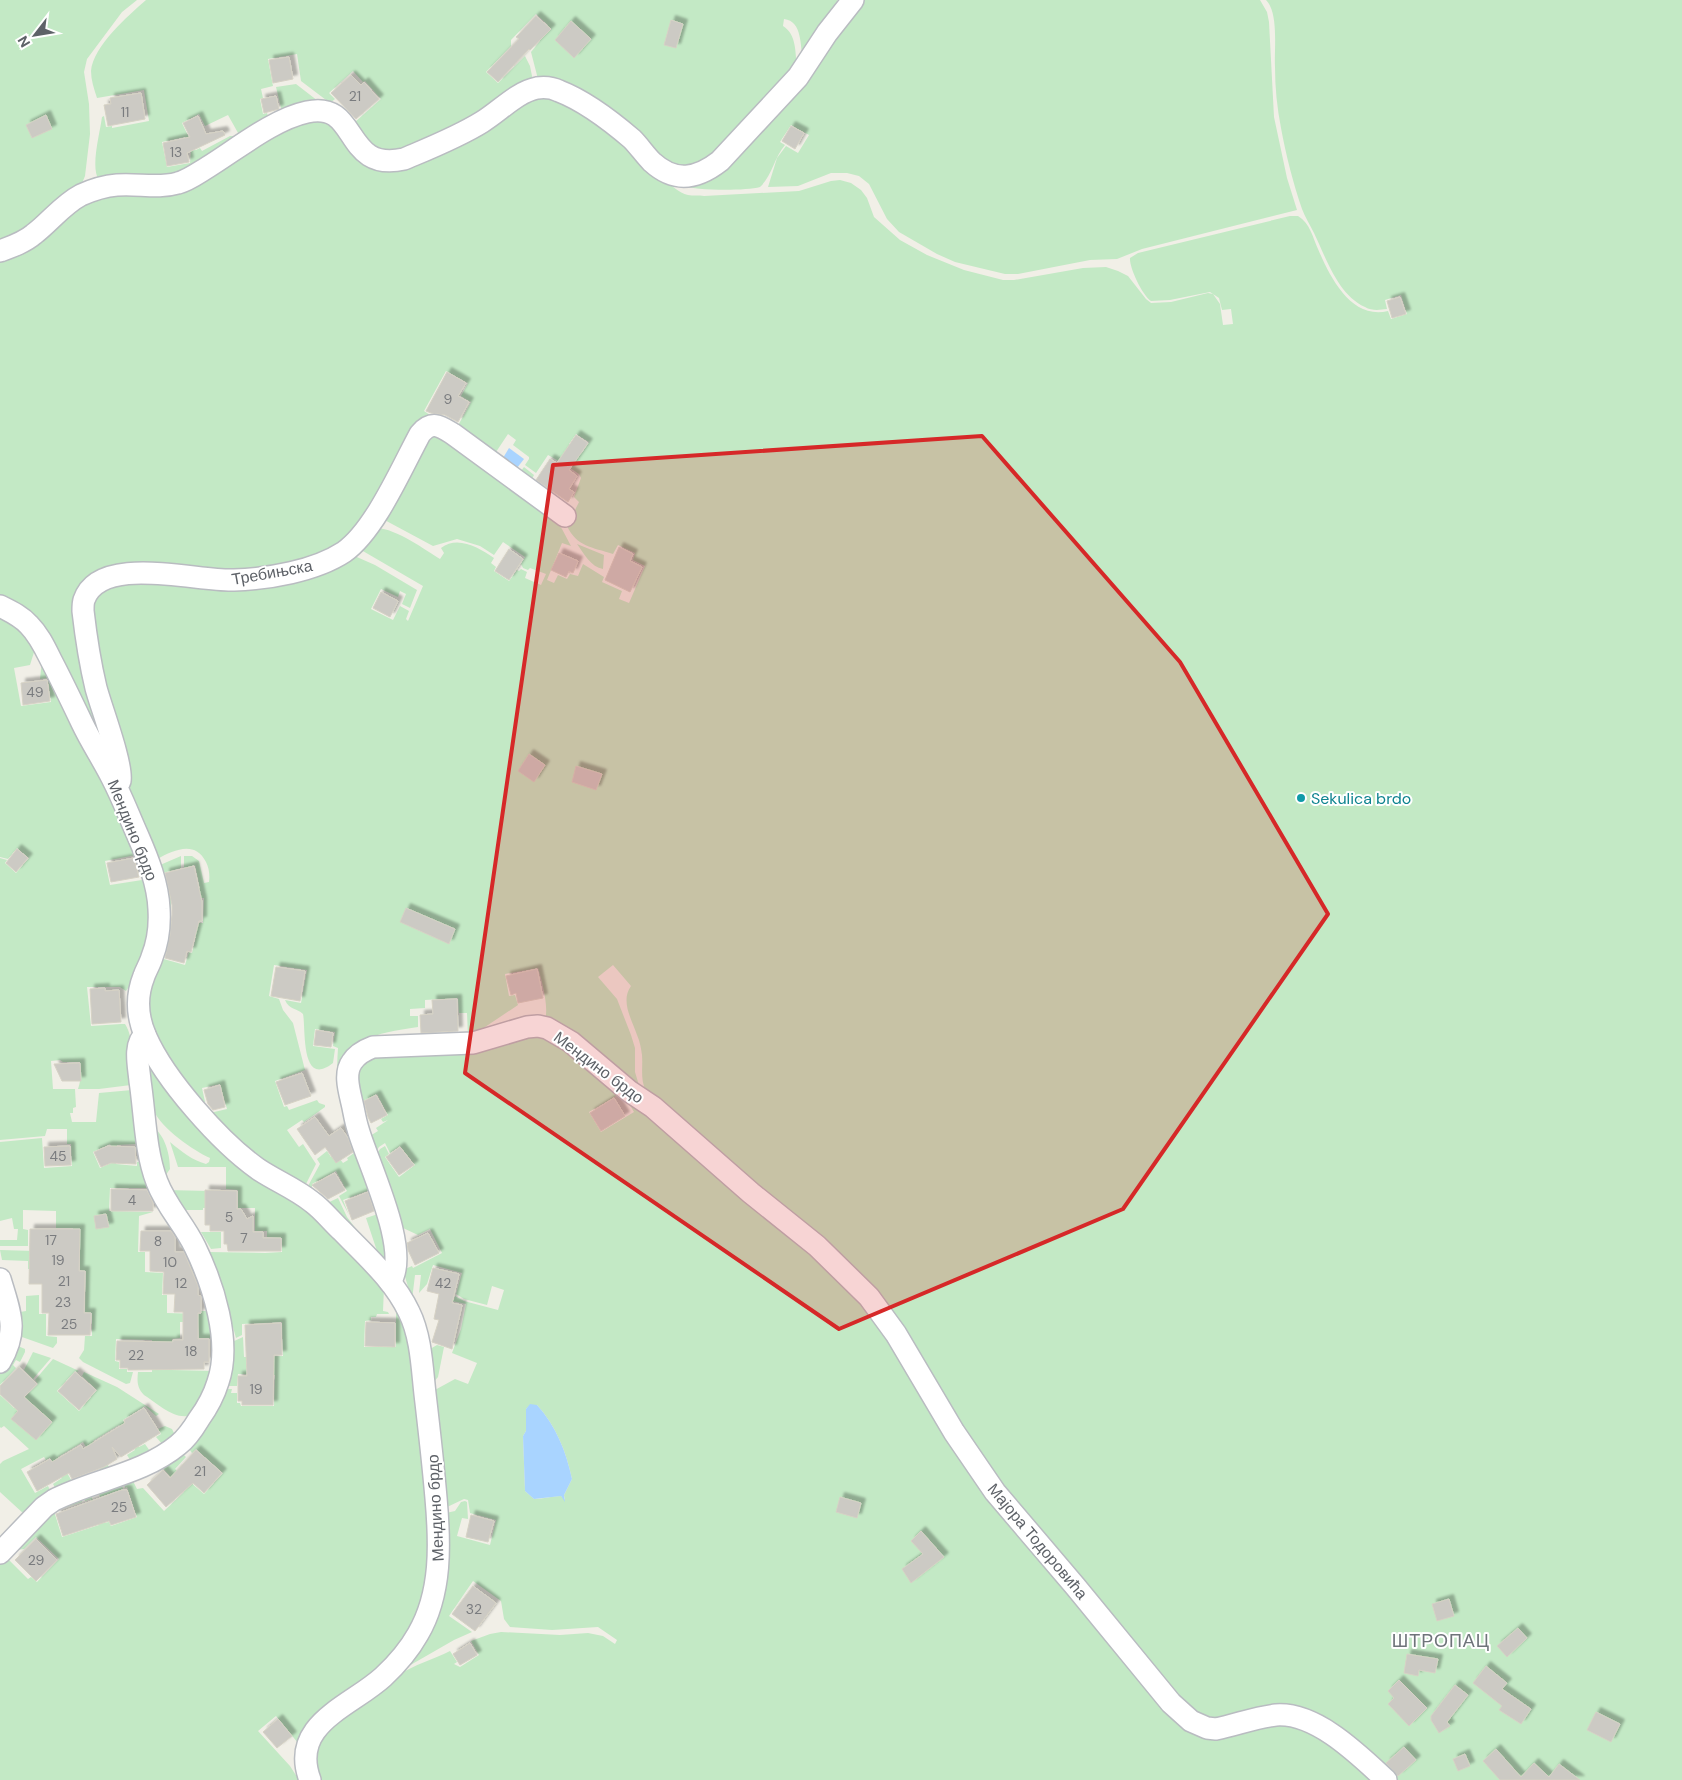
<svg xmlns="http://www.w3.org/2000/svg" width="1682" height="1780" font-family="'DM Sans',sans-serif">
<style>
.green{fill:#c3e9c5;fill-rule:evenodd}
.water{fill:#a9d4ff}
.building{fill:#cccac4;stroke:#d6d2c5;filter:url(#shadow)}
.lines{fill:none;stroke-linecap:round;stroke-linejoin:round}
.minor-casing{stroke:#b9bcc1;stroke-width:24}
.minor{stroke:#fff;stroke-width:21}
.marked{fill:#d62828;fill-opacity:0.2;stroke:#d62828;stroke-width:4;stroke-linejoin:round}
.culture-dot{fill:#0f9aa8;stroke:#fff;stroke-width:2}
.labels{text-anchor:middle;stroke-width:4;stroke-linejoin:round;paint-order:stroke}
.number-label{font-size:14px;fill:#7a7c7f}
.street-label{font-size:16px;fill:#5e6268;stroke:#fff}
.culture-label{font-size:16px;fill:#0d838f;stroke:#fff;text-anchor:start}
.neighbourhood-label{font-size:18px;letter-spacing:1px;fill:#6f747a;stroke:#fff}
</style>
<defs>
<filter id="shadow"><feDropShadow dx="4.5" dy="-4.5" stdDeviation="1" flood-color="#0004"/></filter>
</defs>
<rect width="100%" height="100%" fill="#f1efe7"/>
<!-- green -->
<g class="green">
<polygon points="0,0 137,0 122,12 87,59 84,72 89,104 90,134 85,176 80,188 0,247"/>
<path d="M146 0H837L838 3 803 62C800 47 803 21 784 19L783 26C797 35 795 52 797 68L728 148 685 173 539 83 531 52 540 41 536 37 548 25 536 14 511 40V46L486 72 498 83 525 56 530 66 533 81 458 131 379 157 355 122 381 99 365 81 363 82 353 71 329 93 335 99 330 103 301 81 297 54 268 59 273 86 261 89 263 98 260 99 263 114 267 113 268 116 282 112 276 87 296 84 318 101 242 140 228 115 205 126 199 114 182 123 193 146 187 147 185 137 162 142 167 167 190 163 191 150H196L200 148 202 151 230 136H233L236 143 184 177 99 180C90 168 100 133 102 117L104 116 106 127 112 126V128L149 121 144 90 97 98C94 89 91 80 91 71 93 46 129 15 146 0Z"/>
<path d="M857 0H1260L1267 12 1269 22 1274 117 1287 178 1297 210 1142 249 1117 259 1090 260 1018 274H1005L955 262 937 254 899 232 887 219 869 184 859 176 847 173H831L798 186 768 187 777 158 786 146 798 153 809 135 791 125 780 142 785 145C774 158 772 176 760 187 745 191 695 191 681 185L693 179Z"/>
<path d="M1266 0H1682V1780H318C314 1770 311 1760 313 1750 319 1726 347 1715 365 1701 376 1693 386 1682 398 1675 414 1665 434 1659 450 1651L457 1662 454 1664 460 1667 479 1655 471 1641 490 1634 501 1632 560 1635 588 1633 603 1636 615 1644 617 1640 598 1627 552 1630 510 1627 504 1619 501 1601 473 1581 449 1616 472 1632 454 1640 407 1667H405L420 1651 418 1648C444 1608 451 1559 446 1513L455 1511 461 1502 465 1501 467 1502 468 1519 462 1518 457 1536 490 1545 496 1520 470 1513 468 1500 464 1499 445 1508 443 1471 433 1391 455 1379 468 1384 477 1363 452 1353 461 1329 466 1304 438 1298 439 1296 454 1300 455 1296 464 1301 498 1310 504 1290 492 1286 487 1305 464 1299 456 1294 462 1273 433 1265 427 1284 419 1293 421 1275H415L412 1300 403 1270 412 1266 413 1268 442 1253 430 1229 418 1235 403 1228 397 1232 407 1266C392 1232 386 1195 373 1160L380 1149 385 1146 389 1154 385 1157 399 1177 415 1165 400 1146 390 1153 385 1143 379 1147 372 1158 365 1139 378 1131 376 1128 388 1120 383 1122 381 1119 388 1115 377 1094 355 1105C348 1076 347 1058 380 1050L465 1047 530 1030C555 1029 604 1069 621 1088L622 1092 621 1093 589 1112 601 1132 634 1112 628 1102 635 1100 649 1107 741 1189 825 1256 871 1302 894 1335 931 1401 972 1466 995 1498 1086 1603 1130 1659 1190 1725 1203 1732 1213 1733 1278 1718 1279 1713C1259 1714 1220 1731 1203 1724 1177 1714 1141 1660 1123 1637 1075 1579 1023 1525 980 1464 961 1438 943 1409 926 1381 910 1352 895 1323 873 1298 822 1236 753 1193 694 1139 678 1125 657 1110 646 1091 640 1080 643 1068 642 1055 641 1048 640 1042 637 1035 632 1020 620 1001 631 986L613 965 598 977 617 999 631 1035 635 1048V1072L641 1092 631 1087C613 1072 559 1021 537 1022 521 1023 503 1031 488 1035 506 1029 526 1019 545 1020 549 1007 542 981 538 968L505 974 509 996 515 995 518 1005 482 1029 470 1039 401 1043 384 1042 372 1044C381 1037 406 1034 417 1034L418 1038 468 1036 467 1013H459L458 998 425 1000V1008L410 1009V1016H418V1027C367 1035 337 1039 347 1099 335 1085 337 1065 338 1048L333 1046 335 1032 315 1029 313 1046 335 1049 333 1063C300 1089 306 1028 303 1014 297 1008 289 1010 285 1000L301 1003 307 970 274 965 269 996 279 999 283 1010 293 1023 305 1070 275 1081 284 1107 287 1106 289 1110 317 1100 319 1103 325 1105V1107L304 1122 302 1120 287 1130 299 1147 303 1144 316 1164 304 1188C269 1167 238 1144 210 1113L227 1109 220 1084 202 1088 205 1102 201 1103C174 1071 137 1032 147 986 150 977 156 967 160 958L185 965 189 952 192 953 196 937 169 930 165 939 167 922 203 923 204 898 171 897V909H168L166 896 200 888 195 865 184 868V856H192L199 861 204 883 209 882C210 875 209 868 206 862 195 840 174 850 157 859L154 856 124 784 125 775 121 755 102 697 89 625 88 606 90 601 98 590 118 580 135 578 170 579 202 585 269 579 321 567 350 554 375 565 417 590 410 608 402 604 406 594 400 591 398 597 381 589 371 609 393 620 400 606 409 611 406 619 408 621 423 586 356 547C360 540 365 532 372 529 390 524 425 550 440 559L444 553 441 548C458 535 479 548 494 558L491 563 496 567 494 571 509 581 517 570 519 571 521 569 527 572 525 578 541 585 546 574 530 568 528 570 523 568 521 564 525 557 503 542 494 555 480 546 457 539 433 546 379 517 426 432 436 429 444 432 542 504 562 529 571 546 562 543 547 580 554 583 558 575 567 579 570 574 578 576 583 564 604 577 602 582 622 591 619 599 629 603 645 566 633 560 635 553 618 545 613 554C592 547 577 547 567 526L579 502 574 497 581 478 579 474 567 466 576 449 582 453 589 442 576 434 569 444 574 448 564 464 548 455 536 473 525 465 529 459V457L513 445 516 440 508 434 496 452 497 459 516 472 519 470 521 471 524 467 534 475 532 479 535 481 532 485 559 502 558 504 455 431 471 402 461 396 468 383 446 371 424 411 430 415 417 431 372 512C360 517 355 534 346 544 333 556 315 561 299 566 278 571 256 576 235 577 194 579 78 540 79 612 80 662 102 709 109 757L94 731 46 634 33 618 21 607 0 598V254L31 240 60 214 81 199 92 194 107 190 126 189 177 188 187 184C209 170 231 157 253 143 263 137 271 129 282 125 297 120 312 119 328 116 347 128 352 152 371 162 378 165 386 166 394 165 418 161 462 139 483 125 501 113 523 88 546 91 567 94 616 129 632 144 646 158 670 191 688 195 693 196 699 195 704 196L799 191 831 181 840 180 851 183 861 190 867 198 874 217 900 240 927 255 964 270 1003 280H1014L1083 268 1106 267 1118 271 1128 276 1146 299 1151 303 1171 302 1208 293 1213 294 1220 304 1223 325 1233 324 1231 309 1222 310 1219 298 1210 292 1170 300 1151 301C1142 295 1129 267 1130 258L1138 253 1290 216H1298C1310 223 1313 238 1318 249 1330 277 1351 320 1388 311L1391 319 1407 314 1401 295 1385 300 1387 309C1379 310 1372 311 1365 307 1338 295 1326 258 1314 233 1310 225 1305 217 1302 209 1293 183 1286 155 1281 128 1277 108 1275 87 1275 67 1274 50 1279 13 1266 0ZM530 1405H537C556 1426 566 1451 572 1479L564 1495 565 1500 561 1496C552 1496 544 1499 534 1499L525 1491 523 1436 526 1431V1409Z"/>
<path d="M577 544 604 555 603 569C591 567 584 554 577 544Z"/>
<path d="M0 615 9 619 36 646 30 665 14 668 21 706 51 702 48 678 40 679 42 660 95 762 136 855 105 861 110 885 142 880 148 886 151 932 134 979 126 991 120 987H87L91 1026 121 1024H125C135 1038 131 1068 131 1085L99 1089H78C81 1081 81 1072 80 1062H63L60 1060 51 1061 53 1089H75L76 1107 73 1108V1113H70L72 1122H96L99 1093 132 1090 139 1142 136 1144 117 1145V1157L110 1144 93 1152 100 1168 116 1161V1164L137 1166V1162H143L153 1188H110L109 1211 153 1212 139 1216 138 1252H145V1272L163 1273 162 1295H167V1313L201 1314V1311H210L213 1338H199L198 1322H180V1338L172 1339V1370L214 1371 192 1415C175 1421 158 1404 144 1395 137 1388 137 1381 138 1372H152V1340L116 1339 115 1361 119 1362V1369H127V1372H133L130 1383 126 1384 83 1362 79 1358 84 1350 85 1336H92V1313L85 1312 86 1271 80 1270V1250L73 1249V1228H56V1211L23 1210V1229L28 1230V1246H0V1240H17L18 1229H14L12 1218 0 1221V1142L42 1138 44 1168 72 1166 71 1144H67V1129H47L45 1136 0 1140V858L7 860 5 863 16 873 29 858 17 848 8 859 0 857Z"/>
<polygon points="181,856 181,868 163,873 167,892 160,865"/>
<path d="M148 1061 307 1207 384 1288 383 1311 388 1312 389 1314H377L376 1317H371V1320L365 1321 364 1347H396V1306L410 1337 431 1506V1565L410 1639 298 1743 276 1716 258 1731 290 1766 299 1780H0V1563L7 1558 28 1579 31 1577 37 1582 59 1559 36 1537 24 1549 17 1550 41 1516 81 1495 82 1502 54 1511 62 1537 99 1525 91 1499 85 1501 83 1494 121 1482 123 1489 100 1497 98 1491 91 1494 94 1506 98 1505 104 1523 109 1522 111 1526 137 1517 127 1487 125 1488 124 1481 132 1479 137 1489 143 1488 164 1511 184 1492 162 1467 179 1450 186 1457 175 1469 204 1494 223 1473 196 1449 192 1453 189 1449 221 1389H232L231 1393H237V1403H240L241 1406H274L275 1375 238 1374 237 1386H222L232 1342 243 1337 244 1357 283 1356 282 1322 242 1324V1335L236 1338 233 1327H225L208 1252 265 1253 282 1252V1238L267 1237V1231H255V1208H238V1190L226 1189V1167H178L170 1142C182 1152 192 1160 206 1164L209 1162 210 1158C194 1151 161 1128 154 1111 148 1096 150 1077 148 1061Z"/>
<path d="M152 1126C165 1135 170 1154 170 1169L163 1179 166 1190 210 1191V1208H203V1210H177L161 1184 151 1131Z"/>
<polygon points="327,1151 331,1157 336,1154 343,1163 348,1160 347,1158 357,1151 370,1190 343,1200 349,1215 339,1196 347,1191 336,1171 312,1184 312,1188 308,1186 320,1164 317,1159"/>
<polygon points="338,1198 347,1217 365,1241 325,1204"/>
<polygon points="381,1213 390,1243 386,1261 378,1254 366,1218"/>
<polygon points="201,1232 221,1232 221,1248 211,1249"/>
<polygon points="0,1250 35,1251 35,1269 28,1269 28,1261 2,1260"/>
<polygon points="39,1295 39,1314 46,1314 46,1336 57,1337 57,1343 53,1348 22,1337 20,1312 26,1311 26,1296"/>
<polygon points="437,1345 444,1347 438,1377 433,1383 430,1349"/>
<polygon points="18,1346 25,1349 25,1352 20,1362 16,1360 13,1365 16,1368 0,1385 0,1372"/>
<polygon points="33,1352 51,1358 33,1379 24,1370"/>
<polygon points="53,1359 79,1371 77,1372 75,1371 57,1391 79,1411 97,1390 82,1376 84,1372 117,1387 159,1414 156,1416 145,1406 123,1420 129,1432 125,1434 119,1425 93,1441 112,1472 103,1475 83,1442 58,1457 74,1485 57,1491 53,1484 62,1478 50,1458 46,1460 44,1457 21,1469 35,1493 48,1486 52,1494 24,1514 0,1492 0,1464 3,1461 29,1449 4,1426 1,1428 0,1427 0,1395 14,1408 38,1384 35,1380"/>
<polygon points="165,1426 172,1429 175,1435 163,1445 156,1437 161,1434 158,1429"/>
<polygon points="131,1434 139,1447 145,1444 152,1454 132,1463 127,1455 135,1450 127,1437"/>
</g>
<!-- water -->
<g class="water">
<polygon points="509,448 524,459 517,468 503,458"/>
<path d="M530 1404 537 1405C556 1426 566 1451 572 1479L564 1495 565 1502 561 1496 534 1499 525 1491 523 1436 526 1431V1409Z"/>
</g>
<!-- building -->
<g class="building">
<polygon points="536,16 551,29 530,50 529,49 498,82 487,72 519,39 516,37"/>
<polygon points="671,20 683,24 676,48 664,45"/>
<polygon points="571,21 591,39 574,58 555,40"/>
<polygon points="289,57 293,79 273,83 269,60"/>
<polygon points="351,75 361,85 364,82 379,99 356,119 331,93"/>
<polygon points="141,93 145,119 108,126 104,105 111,104 110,98"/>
<polygon points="276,96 279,109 264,113 261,99"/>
<polygon points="46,115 52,129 32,138 26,125"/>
<polygon points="198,116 206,134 223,131 225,135 187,153 189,162 167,166 163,143 190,137 183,123"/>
<polygon points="791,126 804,133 795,149 782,141"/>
<polygon points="1400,297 1406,314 1392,318 1387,301"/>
<polygon points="447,372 466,383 458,396 469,402 458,422 445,415 431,413 426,411"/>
<polygon points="576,435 588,443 569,470 577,476 569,489 574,492 568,502 536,480 550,459 557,463"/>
<polygon points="619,547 633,554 630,561 642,567 630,592 605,580"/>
<polygon points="509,549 523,559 509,580 495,571"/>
<polygon points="559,553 578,561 573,573 569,571 566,577 551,570"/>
<polygon points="381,592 398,601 390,617 373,608"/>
<polygon points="47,680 50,701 23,705 21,683"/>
<polygon points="529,754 545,765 534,782 518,771"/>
<polygon points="576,766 602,774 596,790 572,782"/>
<polygon points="17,849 28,858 16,872 6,863"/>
<polygon points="134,858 139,877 111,882 107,863"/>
<polygon points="194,866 202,902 202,921 199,921 191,952 187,951 184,963 165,958 170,935 172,915 172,905 165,873"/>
<polygon points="406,908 455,929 449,944 400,922"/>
<polygon points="276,967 305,971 300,1001 271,996"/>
<polygon points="537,969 543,998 518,1003 516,993 511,995 506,976"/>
<polygon points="105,988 105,991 119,990 121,1022 92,1024 90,989"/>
<polygon points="457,999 458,1031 421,1033 420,1015 433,1014 432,1000"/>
<polygon points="316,1030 333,1033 331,1047 314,1045"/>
<polygon points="80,1063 81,1081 62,1081 54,1064"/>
<polygon points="302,1073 311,1096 285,1105 276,1082"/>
<polygon points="220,1085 225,1107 213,1110 208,1104 204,1090"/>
<polygon points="376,1095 387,1115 371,1123 368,1117 364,1101"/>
<polygon points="614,1098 625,1116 601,1131 590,1113"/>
<polygon points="315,1117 329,1136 341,1128 348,1138 353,1152 336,1163 325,1147 315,1155 297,1129"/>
<polygon points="70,1146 71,1165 45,1166 44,1147"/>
<polygon points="108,1146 135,1147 136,1164 111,1163 101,1167 94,1152"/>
<polygon points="400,1147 414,1165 399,1175 386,1157"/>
<polygon points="335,1173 345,1190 328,1199 312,1185"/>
<polygon points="111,1189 147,1190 153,1203 153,1211 111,1211"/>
<polygon points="205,1190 237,1191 237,1209 241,1209 247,1219 253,1216 253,1232 263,1232 263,1238 281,1238 281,1251 228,1251 227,1244 224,1244 224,1231 210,1231 210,1225 205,1225"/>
<polygon points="368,1192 374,1211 352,1220 345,1201"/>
<polygon points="106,1214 109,1227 96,1229 94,1216"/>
<polygon points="30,1229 80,1229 79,1271 85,1271 84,1313 91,1313 90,1335 48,1335 49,1313 42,1313 42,1284 29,1284"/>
<polygon points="141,1231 171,1231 175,1237 175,1252 184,1252 198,1286 198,1295 201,1296 201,1313 198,1313 198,1339 209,1339 209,1362 204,1362 204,1369 128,1370 128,1368 120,1368 120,1360 116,1360 117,1341 173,1342 173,1340 183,1340 183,1312 174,1312 175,1294 163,1294 164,1272 150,1271 150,1251 140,1251"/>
<polygon points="428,1233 439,1253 415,1265 408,1250 407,1243"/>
<polygon points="433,1268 459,1274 452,1303 462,1305 452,1349 432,1342 439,1320 434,1319 439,1294 427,1291"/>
<polygon points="366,1322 395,1323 395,1347 365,1346"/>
<polygon points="281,1323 282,1355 274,1355 273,1405 242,1405 242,1401 238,1401 238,1376 247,1376 245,1325"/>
<polygon points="19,1367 37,1384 24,1397 52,1422 36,1440 11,1419 18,1411 0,1394 0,1386"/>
<polygon points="75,1372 96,1390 79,1410 58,1391"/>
<polygon points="144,1408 160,1433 121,1457 112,1447 117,1459 104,1467 72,1479 69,1473 37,1491 27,1472 50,1459 52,1462 81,1445 83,1449 125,1423 124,1420"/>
<polygon points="196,1450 222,1473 204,1493 193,1483 166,1507 147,1485 163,1470 170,1478"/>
<polygon points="122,1490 127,1490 136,1517 111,1525 109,1521 63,1536 56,1514"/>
<polygon points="840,1497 861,1503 857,1518 836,1512"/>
<polygon points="471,1515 494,1521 488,1542 466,1537"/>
<polygon points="921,1531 944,1557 911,1583 902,1569 923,1554 911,1541"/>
<polygon points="36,1539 57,1560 36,1581 15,1560"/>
<polygon points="473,1586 496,1603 475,1631 452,1614"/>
<polygon points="1449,1599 1454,1616 1437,1621 1432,1604"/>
<polygon points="1518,1628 1527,1638 1507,1657 1497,1646"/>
<polygon points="470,1643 477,1655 460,1665 453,1654"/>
<polygon points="1407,1654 1438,1659 1435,1673 1419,1670 1418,1676 1404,1673"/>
<polygon points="1486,1666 1507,1683 1502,1689 1531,1709 1521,1724 1499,1710 1502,1706 1473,1683"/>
<polygon points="1399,1680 1427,1708 1409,1726 1388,1704 1394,1698 1388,1691"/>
<polygon points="1455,1685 1468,1695 1447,1722 1450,1726 1439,1733 1431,1720 1431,1716"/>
<polygon points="1596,1712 1620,1724 1611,1742 1587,1730"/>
<polygon points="278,1719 292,1736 277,1748 263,1732"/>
<polygon points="1404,1747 1416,1760 1398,1776 1386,1763"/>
<polygon points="1496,1749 1521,1777 1534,1763 1549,1777 1559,1764 1580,1780 1500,1780 1483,1761"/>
<polygon points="1465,1754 1470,1766 1458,1771 1453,1759"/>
</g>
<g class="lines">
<defs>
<g id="minor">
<path d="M0 251C11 247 25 242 34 234 50 222 62 205 81 195 92 190 105 186 117 185 137 183 158 189 178 183 189 180 198 173 208 167 237 149 274 119 307 112 360 100 342 173 404 159 430 148 458 137 482 122 500 111 517 92 537 88 544 87 553 88 559 91 585 101 611 121 632 139 639 146 645 155 652 162 675 183 697 179 720 161L798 77 827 33 853 0"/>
<path d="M0 606C10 611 21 616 29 625 39 635 45 648 51 660 62 681 72 702 82 723 91 742 103 760 112 778 122 797 129 816 138 836 148 859 158 884 159 909 160 925 158 942 152 957 150 964 146 970 144 976 136 996 137 1017 146 1037 165 1080 220 1142 258 1169 276 1181 296 1189 312 1202 323 1210 332 1222 342 1231 366 1256 394 1280 409 1312 421 1336 422 1367 425 1394 429 1428 433 1463 436 1498 440 1543 442 1593 418 1634 409 1650 397 1664 383 1677 350 1707 289 1724 310 1780"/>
<path d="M120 781C123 765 101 707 96 688 90 663 86 637 83 611 83 608 83 603 84 600 100 553 198 582 234 580 268 579 315 571 344 552 375 530 401 469 420 434 432 420 440 426 453 434L565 516"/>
<path d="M0 1279C10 1313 19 1330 0 1362"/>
<path d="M390 1282C412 1252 367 1162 358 1129 355 1120 354 1111 352 1103 349 1090 344 1073 352 1062 357 1054 365 1050 373 1047L473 1043 527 1027 538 1026 547 1028 571 1042 629 1091 653 1107 751 1193 817 1246 869 1297 896 1334 954 1432 995 1492 1075 1586 1171 1703 1191 1721 1207 1728 1216 1729C1236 1725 1256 1717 1276 1715 1316 1712 1359 1755 1386 1780"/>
<path d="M0 1553 44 1507 54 1500C93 1480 143 1474 178 1445 187 1438 193 1429 199 1419 207 1408 214 1395 218 1382 232 1342 213 1284 195 1247 184 1224 166 1206 157 1182 145 1151 145 1114 140 1081 139 1068 133 1044 145 1035"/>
</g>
</defs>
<!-- minor casing -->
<use href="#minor" class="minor-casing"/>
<!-- minor -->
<use href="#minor" class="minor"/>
</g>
<!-- marked area -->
<path class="marked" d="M982 436 1180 662 1328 914 1123 1209 839 1329 465 1073 553 465Z"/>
<!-- markers -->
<circle class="culture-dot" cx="1301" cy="798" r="5"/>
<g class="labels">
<!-- number labels -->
<g class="number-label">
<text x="355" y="101">21</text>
<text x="125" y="117">11</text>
<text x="176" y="157">13</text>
<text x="448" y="404">9</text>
<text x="35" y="697">49</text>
<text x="58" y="1161">45</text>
<text x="132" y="1205">4</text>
<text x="229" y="1222">5</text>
<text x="244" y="1243">7</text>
<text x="51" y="1245">17</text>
<text x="158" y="1246">8</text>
<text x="58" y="1265">19</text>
<text x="170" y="1267">10</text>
<text x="64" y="1286">21</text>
<text x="181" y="1288">12</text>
<text x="443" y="1288">42</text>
<text x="63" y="1307">23</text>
<text x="69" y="1329">25</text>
<text x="191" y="1356">18</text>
<text x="136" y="1360">22</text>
<text x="256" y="1394">19</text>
<text x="200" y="1476">21</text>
<text x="119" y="1512">25</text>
<text x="36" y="1565">29</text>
<text x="474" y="1614">32</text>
</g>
<!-- street labels -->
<g class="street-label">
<text transform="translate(272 572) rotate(-10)" y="6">Требињска</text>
<text transform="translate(133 830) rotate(68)" y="6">Мендино брдо</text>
<text transform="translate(599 1067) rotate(37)" y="6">Мендино брдо</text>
<text transform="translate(435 1508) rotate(-93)" y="6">Мендино брдо</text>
<text transform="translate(1038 1541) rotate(50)" y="6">Мајора Тодоровића</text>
</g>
<!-- culture labels -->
<g class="culture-label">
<text x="1311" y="804">Sekulica brdo</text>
</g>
<!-- neighbourhood labels -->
<g class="neighbourhood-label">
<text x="1441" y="1647">ШТРОПАЦ</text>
</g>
</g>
<!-- north arrow -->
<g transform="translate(35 35) rotate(239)" stroke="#ffffff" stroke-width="4" paint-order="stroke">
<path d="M0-4L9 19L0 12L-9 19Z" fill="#5e6268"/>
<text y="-8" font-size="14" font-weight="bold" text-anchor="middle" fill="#5e6268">N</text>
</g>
</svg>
